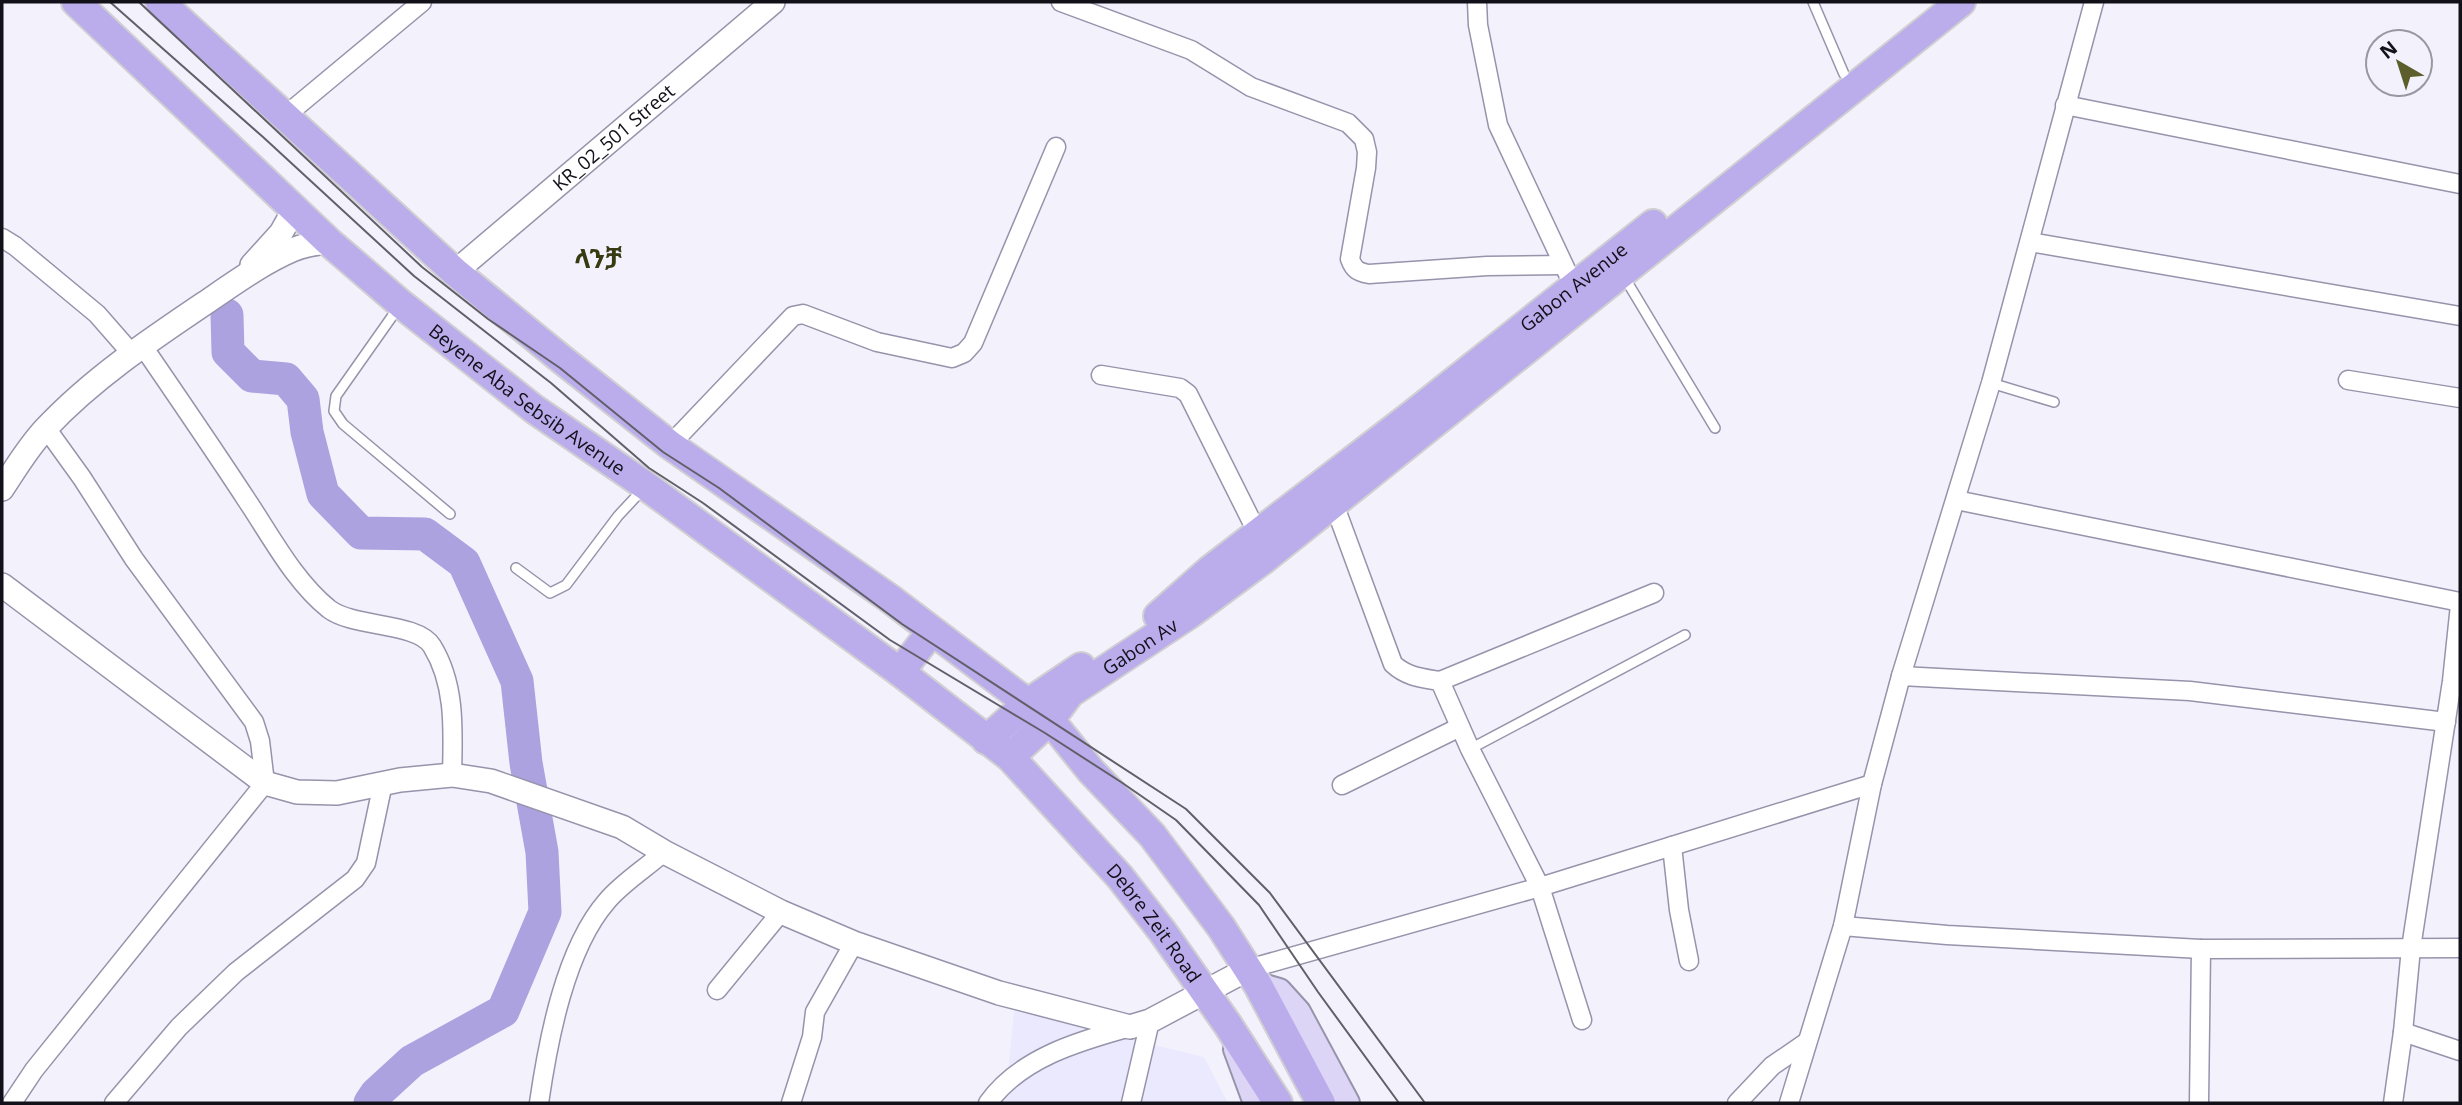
<svg xmlns="http://www.w3.org/2000/svg" width="2462" height="1105" font-family="'Open Sans','Noto Sans Ethiopic',sans-serif">
<style>
.built{fill:#ebe9fd}
.lines{fill:none;stroke-linecap:round;stroke-linejoin:round}
.river{stroke:#aca2df;stroke-width:33}
.service-casing{stroke:#9693ab;stroke-width:12}
.minor-casing{stroke:#9693ab;stroke-width:21}
.tertiary-casing{stroke:#9693ab;stroke-width:26}
.secondary-casing{stroke:#9693ab;stroke-width:28}
.primary-casing{stroke:#d0cfd1;stroke-width:32}
.service{stroke:#fff;stroke-width:9}
.minor{stroke:#fff;stroke-width:18}
.tertiary{stroke:#fff;stroke-width:23}
.secondary{stroke:#ddd5f6;stroke-width:24}
.primary{stroke:#bbacec;stroke-width:28}
.tram{stroke:#615f68;stroke-width:2}
.labels{text-anchor:middle;stroke-width:7;stroke-linejoin:round;paint-order:stroke}
.street-label{font-size:19px;fill:#121019;stroke:#f3f2fc}
.district-label{font-size:26px;font-weight:bold;fill:#383a11;stroke:#f3f2fc}
</style>
<rect width="100%" height="100%" fill="#f3f2fc"/>
<!-- built -->
<polygon class="built" points="1014,1011 1204,1057 1228,1103 1005,1103"/>
<g class="lines">
<!-- river -->
<polyline class="river" points="227,315 228,352 252,376 286,379 303,399 307,432 323,494 361,533 425,534 464,563 517,681 526,763 542,852 545,912 503,1011 412,1061 376,1094 370,1103"/>
<defs>
<g id="service">
<polyline points="1813,2 1844,74"/>
<polyline points="1623,275 1715,428"/>
<polyline points="398,308 336,396 334,411 343,424 450,514"/>
<polyline points="1991,383 2054,402"/>
<polyline points="516,568 550,593 566,585 618,516 644,488"/>
<polyline points="1470,749 1685,635"/>
</g>
<g id="minor">
<path d="M1061 2 1191 50 1251 87 1348 123 1364 139 1367 152 1366 168 1350 259C1354 270 1358 272 1369 274L1487 266 1563 265"/>
<polyline points="1477,2 1478,25 1498,125 1568,274"/>
<polyline points="2065,105 2460,184"/>
<polyline points="285,116 422,2"/>
<polyline points="2,238 15,246 97,314 132,354"/>
<polyline points="2030,242 2460,316"/>
<path d="M142 345C177 396 212 447 246 499 271 536 294 581 329 609 354 628 417 622 432 646 456 685 453 731 452 775"/>
<polyline points="1101,375 1180,388 1188,394 1258,534"/>
<polyline points="2348,380 2460,398"/>
<polyline points="670,445 793,316 803,314 877,342 952,358 964,353 973,343 1056,147"/>
<polyline points="1956,500 2460,602"/>
<path d="M1334 504 1393 664C1407 677 1422 678 1440 681L1470 749 1540 887 1582 1020"/>
<polyline points="1901,676 2190,691 2446,722"/>
<polyline points="1440,681 1654,593"/>
<polyline points="1342,785 1460,727"/>
<polyline points="1672,846 1679,910 1689,961"/>
<polyline points="1843,926 1947,935 2201,949 2460,948"/>
<polyline points="1248,969 1540,887 1872,784"/>
<polyline points="717,990 781,912"/>
<polyline points="2403,1032 2460,1051"/>
<polyline points="12,1103 34,1070 265,783 260,741 254,722 134,559 82,478 46,428"/>
<polyline points="114,1103 179,1027 236,972 355,879 366,863 383,783"/>
<path d="M539 1103C548 1041 565 949 607 901 622 883 646 868 664 852"/>
<polyline points="791,1103 812,1037 815,1012 854,943"/>
<path d="M988 1103C1020 1058 1079 1041 1130 1027"/>
<polyline points="1131,1103 1150,1021"/>
<polyline points="1737,1103 1772,1066 1807,1042"/>
<polyline points="1789,1103 1843,926 1872,784 1901,676 1991,383 2094,2"/>
<polyline points="2199,1103 2201,949"/>
<polyline points="2393,1103 2403,1032 2411,948 2452,681 2460,605"/>
</g>
<g id="tertiary">
<polyline points="252,265 281,233 295,208"/>
<path id="s1" d="M455 272 773 2"/>
<path d="M2 489C16 468 28 447 46 428 92 379 150 340 205 303 233 284 262 263 292 250 304 245 316 243 329 242"/>
<polyline points="2,585 265,783 297,792 337,793 400,780 452,775 491,781 622,827 664,852 781,912 854,943 999,993 1130,1027 1150,1021 1248,969"/>
</g>
<g id="secondary">
<polyline points="1258,985 1279,991 1298,1012 1347,1103"/>
<polyline points="1236,1049 1256,1103"/>
</g>
<g id="primary">
<path id="s2" d="M76 2 329 242 401 304 534 409 646 486 900 672 1010 757 1120 877 1162 931 1228 1025 1278 1103"/>
<polyline points="160,2 455,272 560,358 670,445 889,598 1050,720 1091,771 1152,835 1221,927 1258,985 1321,1103"/>
<path id="s3" d="M1158 616 1210 570 1412 415 1653 224"/>
<polyline points="900,672 931,632"/>
<polyline points="986,740 1028,703 1081,667"/>
<path id="s4" d="M1010 757 1050 720 1070 693 1188 615 1264 559 1961 2"/>
</g>
</defs>
<!-- service casing -->
<use href="#service" class="service-casing"/>
<!-- minor casing -->
<use href="#minor" class="minor-casing"/>
<!-- tertiary casing -->
<use href="#tertiary" class="tertiary-casing"/>
<!-- secondary casing -->
<use href="#secondary" class="secondary-casing"/>
<!-- primary casing -->
<use href="#primary" class="primary-casing"/>
<!-- service -->
<use href="#service" class="service"/>
<!-- minor -->
<use href="#minor" class="minor"/>
<!-- tertiary -->
<use href="#tertiary" class="tertiary"/>
<!-- secondary -->
<use href="#secondary" class="secondary"/>
<!-- primary -->
<use href="#primary" class="primary"/>
<!-- tram -->
<g class="tram">
<polyline points="110,2 263,137 414,276 551,383 649,468 703,503 890,640 1045,733 1121,782 1176,820 1259,905 1318,992 1399,1103"/>
<polyline points="139,2 422,267 488,319 560,368 663,452 719,488 902,624 1186,809 1270,893 1425,1103"/>
</g>
</g>
<g class="labels">
<!-- street labels -->
<g class="street-label">
<text dy="7" stroke="none"><textPath href="#s1" startOffset="208">KR_02_501 Street</textPath></text>
<text dy="7" stroke="none"><textPath href="#s3" startOffset="530">Gabon Avenue</textPath></text>
<text dy="7" stroke="none"><textPath href="#s2" startOffset="602">Beyene Aba Sebsib Avenue</textPath></text>
<text dy="7" stroke="none"><textPath href="#s4" startOffset="172">Gabon Av</textPath></text>
<text dy="7" stroke="none"><textPath href="#s2" startOffset="1423">Debre Zeit Road</textPath></text>
</g>
<!-- district labels -->
<g class="district-label">
<text x="598" y="268">ላንቻ</text>
</g>
</g>
<!-- border -->
<rect width="2462" height="1105" fill="none" stroke="#121019" stroke-width="7"/>
<!-- north arrow -->
<g transform="translate(2399 63) rotate(321)"><circle r="33" fill="#f3f2fc" stroke="#9998a1" stroke-width="2"/>
<path d="M0-5L12 26L0 18L-12 26Z" fill="#5c5e2c"/>
<text y="-10" font-size="19" font-weight="bold" text-anchor="middle" fill="#121019">N</text>
</g>
</svg>
